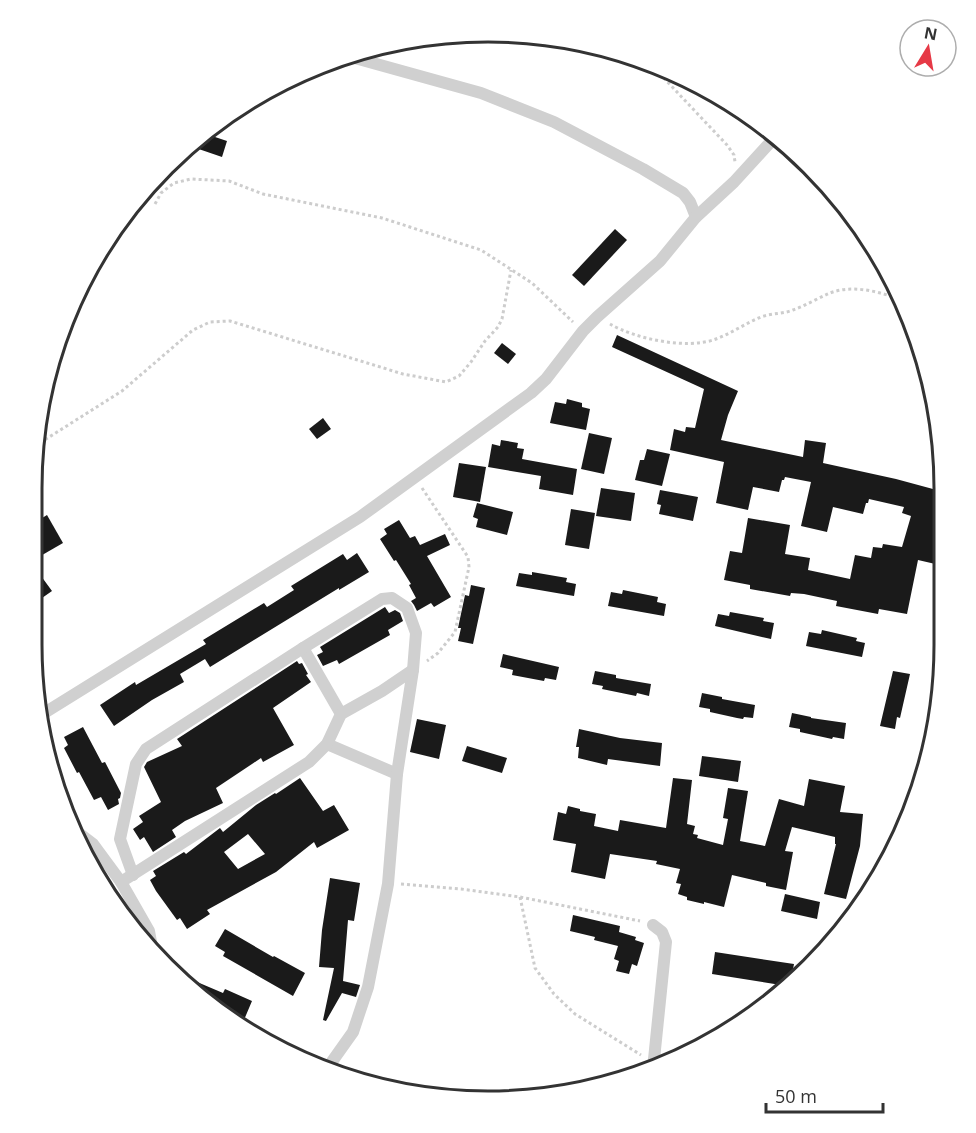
<svg xmlns="http://www.w3.org/2000/svg" width="976" height="1133" font-family="'Open Sans',sans-serif">
<style>
.building{fill:#1a1a1a;fill-rule:evenodd}
.lines{fill:none;stroke-linecap:round;stroke-linejoin:round}
.path{stroke:#cdcdcd;stroke-width:3;stroke-dasharray:3 3;stroke-linecap:butt}
.street{stroke:#d0d0d0;stroke-width:12}
.rim{fill:none;stroke:#333;stroke-width:3}
</style>
<rect width="100%" height="100%" fill="#fff"/>
<!-- building -->
<g class="building">
<polygon points="203,133 227,141 222,157 187,145"/>
<polygon points="615,229 627,240 584,286 572,275"/>
<polygon points="617,335 738,391 728,415 721,440 803,457 805,440 826,443 823,463 896,479 944,492 944,566 918,560 907,614 879,609 878,614 836,606 837,601 804,594 791,593 790,596 750,589 750,585 724,580 730,551 742,553 748,518 790,525 785,554 810,558 808,570 850,579 855,555 871,558 873,547 882,548 883,544 902,547 911,516 902,513 904,507 869,499 868,503 866,503 863,514 833,507 827,532 801,526 811,482 785,477 784,480 782,480 779,492 753,487 748,510 716,503 724,462 670,450 674,429 685,432 686,427 695,428 704,389 612,347"/>
<polygon points="502,343 516,354 508,364 494,353"/>
<polygon points="567,399 582,403 582,407 590,409 586,430 550,423 555,402 566,404"/>
<polygon points="323,418 331,429 317,439 309,429"/>
<polygon points="589,433 612,438 604,474 581,469"/>
<polygon points="501,440 518,443 517,448 524,449 522,459 577,469 573,495 539,489 541,476 488,467 492,444 500,446"/>
<polygon points="647,449 670,454 662,486 635,480 640,460 644,460"/>
<polygon points="459,463 486,467 480,502 453,497"/>
<polygon points="601,488 635,493 631,521 596,516"/>
<polygon points="660,490 698,497 693,521 659,514 661,505 657,504"/>
<polygon points="477,503 513,512 507,535 476,527 478,519 473,517"/>
<polygon points="571,509 595,513 589,549 565,545"/>
<polygon points="47,515 63,543 37,558 33,551 34,523"/>
<polygon points="399,520 410,538 415,536 420,545 445,534 450,545 427,556 451,597 434,607 431,603 417,611 414,605 411,601 416,598 409,585 411,584 396,560 394,561 380,539 387,534 384,529"/>
<polygon points="357,553 369,572 339,590 339,588 210,667 205,659 180,674 184,682 152,700 114,726 100,705 135,682 136,685 206,644 203,640 264,603 267,607 294,590 291,586 343,554 347,560"/>
<polygon points="33,565 52,591 32,605 33,584"/>
<polygon points="532,572 567,578 566,582 576,584 574,596 516,586 519,573 532,575"/>
<polygon points="471,585 485,588 473,644 458,641 461,628 458,628 465,595 469,596"/>
<polygon points="623,590 658,597 657,602 666,604 664,616 608,606 611,592 622,594"/>
<polygon points="385,607 389,613 395,610 400,613 403,621 388,630 390,635 339,664 337,660 323,666 317,655 323,652 320,647"/>
<polygon points="730,612 764,618 763,621 774,623 771,639 715,626 718,614 729,616"/>
<polygon points="822,630 857,638 856,641 865,643 862,657 806,646 809,632 821,634"/>
<polygon points="503,654 559,667 556,680 545,678 544,681 512,675 513,670 500,667"/>
<polygon points="297,661 299,664 302,663 308,674 306,675 311,682 273,708 294,745 263,762 261,758 216,788 223,803 185,821 172,830 176,837 153,852 144,837 140,840 133,829 143,822 139,816 161,802 144,767 147,762 182,746 177,739"/>
<polygon points="595,671 616,675 616,678 651,684 649,696 637,693 636,696 602,689 603,686 592,684"/>
<polygon points="893,671 910,674 900,718 897,717 895,729 880,726"/>
<polygon points="702,693 722,697 722,699 755,705 753,718 744,717 743,719 737,718 710,712 710,709 699,707"/>
<polygon points="792,713 811,717 811,718 846,723 844,739 833,737 832,739 800,732 800,729 789,727"/>
<polygon points="417,719 446,725 439,759 410,752"/>
<polygon points="83,727 102,763 105,762 121,793 120,798 118,799 119,804 108,810 101,797 94,800 79,772 77,773 64,748 68,745 64,737"/>
<polygon points="579,729 620,738 662,743 660,766 608,759 607,765 578,758 579,747 576,747"/>
<polygon points="467,746 507,758 502,773 462,761"/>
<polygon points="702,756 741,761 738,782 699,776"/>
<path d="M300 778 323 811 334 805 349 830 317 848 314 842 276 872 207 910 210 914 187 929 180 918 177 920 156 891 150 880 156 876 153 871 184 852 186 854 220 828 223 832 256 805 275 793 276 794ZM248 834 265 854 238 869 224 852Z"/>
<polygon points="673,778 692,780 687,824 695,826 693,834 698,835 697,838 723,845 728,819 723,818 728,788 748,791 740,841 765,846 779,799 804,806 809,779 845,786 840,812 863,814 860,846 846,899 824,894 836,844 835,844 835,837 792,827 785,851 793,852 786,890 766,886 766,883 732,875 724,907 704,902 704,904 687,900 687,897 678,894 681,884 676,883 680,869 656,864 657,861 610,854 605,879 571,872 576,844 553,840 558,812 566,814 568,806 580,809 580,811 596,814 594,826 618,831 620,820 666,828"/>
<polygon points="330,878 360,883 354,921 348,920 343,981 360,985 356,997 342,993 326,1021 323,1020 334,968 319,967 322,930"/>
<polygon points="785,894 820,902 817,919 781,911"/>
<polygon points="573,915 620,926 619,932 636,937 635,940 644,943 637,966 632,964 629,974 616,971 619,961 614,959 618,946 594,940 595,937 570,931"/>
<polygon points="225,929 273,957 274,956 305,973 293,996 223,956 225,952 215,946"/>
<polygon points="715,952 794,964 790,984 787,986 712,974"/>
<polygon points="183,976 223,993 225,989 252,1001 241,1027 232,1023 181,978"/>
</g>
<g class="lines">
<!-- path -->
<g class="path">
<polyline points="652,64 660,74 727,145 734,155 735,162"/>
<polyline points="155,204 161,193 174,183 191,179 229,181 263,194 382,218 481,250 532,283 573,322"/>
<path d="M610 324C636 339 687 350 716 339 732 333 746 323 761 317 772 313 783 314 793 310 805 306 818 298 830 293 853 284 880 292 902 300"/>
<polyline points="35,446 122,391 193,330 210,322 230,321 403,374 446,382 459,376 471,362 485,341 498,327 502,319 511,270"/>
<polyline points="422,488 468,557 469,567 455,632 438,653 427,661"/>
<polyline points="401,884 461,889 520,897 640,921"/>
<polyline points="520,897 535,968 554,994 575,1014 641,1055"/>
</g>
<!-- street -->
<g class="street">
<polyline points="344,55 481,93 554,122 643,169 683,193 690,202 696,217"/>
<polyline points="303,648 341,714"/>
<polyline points="41,715 360,517 531,393 546,379 583,331 597,317 660,261 696,217 734,182 776,136"/>
<polyline points="327,744 397,774"/>
<polyline points="72,828 93,844 121,882 149,931 153,953"/>
<polyline points="133,875 120,839 136,764 146,749 303,648 382,599 392,598 407,608 416,633 413,670 397,774 388,884 368,987 353,1032 326,1070"/>
<polyline points="121,882 309,762 327,744 341,714 382,691 413,670"/>
<polyline points="653,1069 666,942 662,932 653,925"/>
<polyline points="360,1079 389,1085 430,1098"/>
</g>
</g>
<!-- crop -->
<path d="M0 0H976V1133H0ZM488 42H488A446 446 0 0 1 934 488V645A446 446 0 0 1 488 1091H488A446 446 0 0 1 42 645V488A446 446 0 0 1 488 42Z" fill="#fff" fill-rule="evenodd"/>
<path class="rim" d="M488 42H488A446 446 0 0 1 934 488V645A446 446 0 0 1 488 1091H488A446 446 0 0 1 42 645V488A446 446 0 0 1 488 42Z"/>
<!-- north arrow -->
<g transform="translate(928 48) rotate(11)"><circle r="28" fill="#ffffff" stroke="#adadad" stroke-width="1.5"/>
<path d="M0-4.5L10 22L0 15L-10 22Z" fill="#e63946"/>
<text y="-9" font-size="16" font-weight="bold" text-anchor="middle" fill="#333333">N</text>
</g>
<!-- scale -->
<path d="M766 1103v9h117v-9" fill="none" stroke="#333333" stroke-width="3"/>
<text x="775" y="1103" font-size="18" fill="#333333" stroke="#ffffff" stroke-width="4.5" paint-order="stroke">50 m</text>
</svg>
